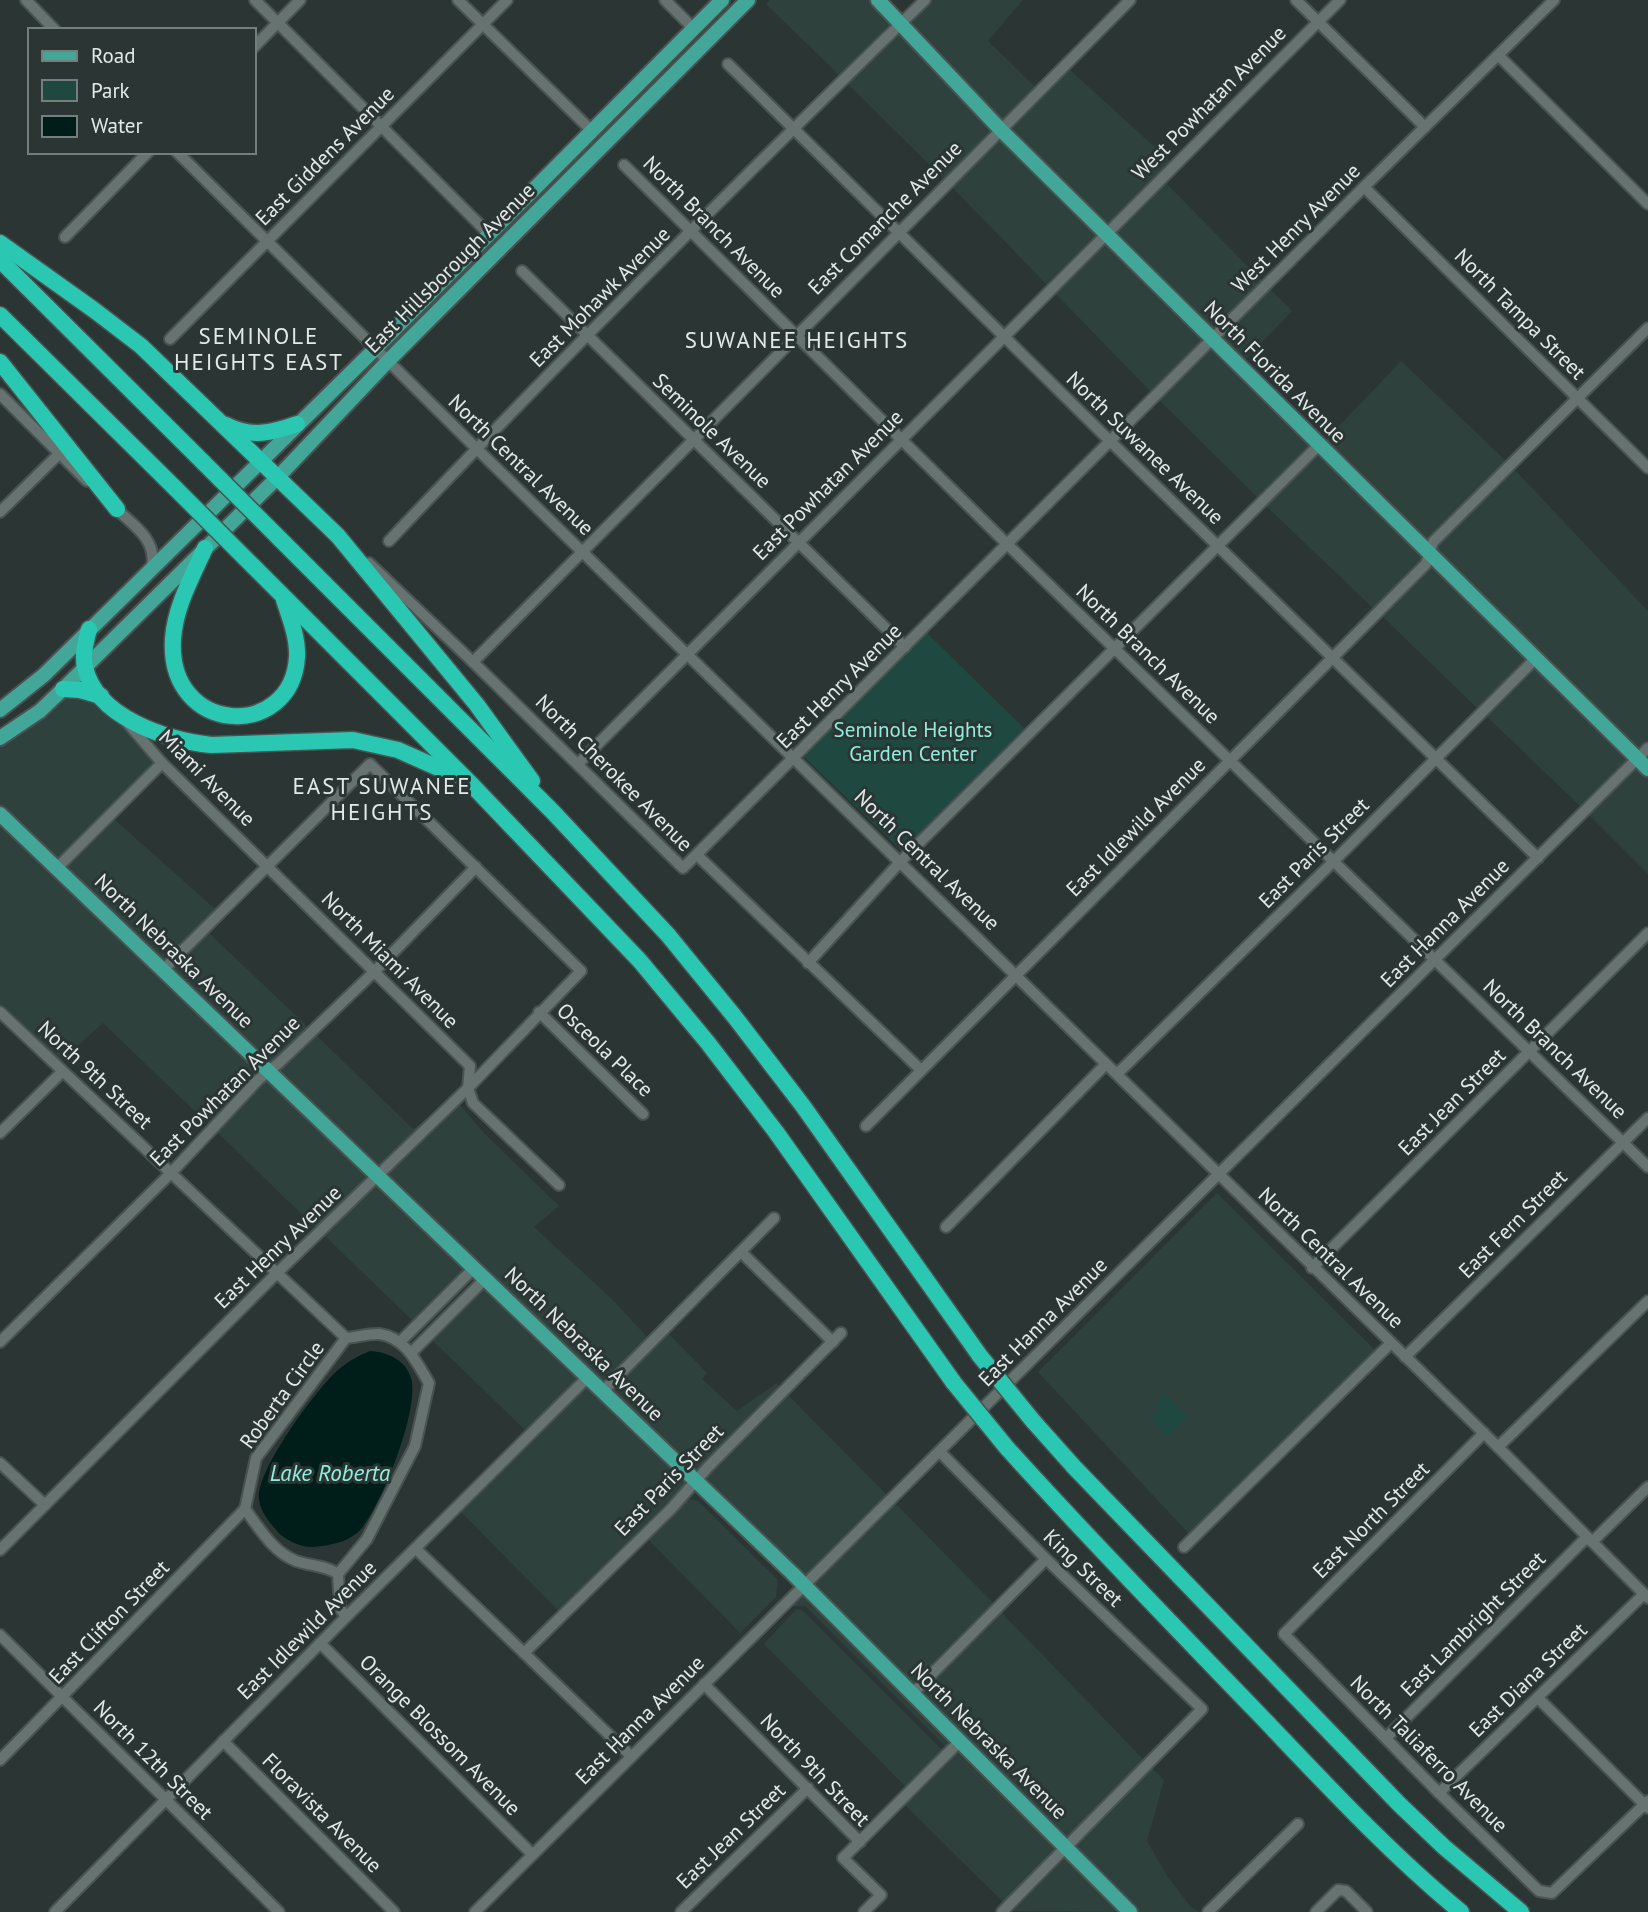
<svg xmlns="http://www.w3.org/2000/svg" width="1648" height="1912" font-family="'PT Sans',sans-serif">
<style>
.built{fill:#2e413d}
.green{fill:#1f4840}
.water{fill:#001e19}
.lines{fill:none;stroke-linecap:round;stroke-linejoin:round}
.minor-casing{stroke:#495351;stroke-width:14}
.major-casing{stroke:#495351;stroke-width:18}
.highway-casing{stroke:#495351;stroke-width:19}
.minor{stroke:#667370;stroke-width:10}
.major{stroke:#42a698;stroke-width:14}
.highway{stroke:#2ac8b2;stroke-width:16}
.highway-bridge-casing{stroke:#495351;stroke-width:19;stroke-linecap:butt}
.highway-bridge{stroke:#2ac8b2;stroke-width:16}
.labels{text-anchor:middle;stroke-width:6;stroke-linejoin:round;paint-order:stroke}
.street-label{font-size:21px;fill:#e2e9e8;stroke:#2b3634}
.park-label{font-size:21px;fill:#8eeedc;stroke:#2b3634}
.neighbourhood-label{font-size:23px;letter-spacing:2px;fill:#e2e9e8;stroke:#2b3634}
.water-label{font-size:23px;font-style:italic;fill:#90efdd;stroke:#2b3634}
</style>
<rect width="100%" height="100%" fill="#2b3634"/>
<!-- built -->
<g class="built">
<polygon points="770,0 871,0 893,21 839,75 766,4"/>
<polygon points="930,0 1023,0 988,41 1035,87 1000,122 908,22"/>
<polygon points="901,29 993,129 944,179 847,83"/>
<polygon points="1069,69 1170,161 1105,226 1008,130"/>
<polygon points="1001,137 1098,233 1046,284 952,187"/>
<polygon points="1165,182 1262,281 1212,331 1113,234"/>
<polygon points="1106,241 1204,338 1151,392 1054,292"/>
<polygon points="1270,289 1292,311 1243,362 1220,339"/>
<polygon points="1212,346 1312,444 1258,498 1159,400"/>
<polygon points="1401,361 1506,461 1425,542 1324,442"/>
<polygon points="1320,452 1425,557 1374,609 1266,506"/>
<polygon points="1514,469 1648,611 1648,740 1637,751 1433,550"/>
<polygon points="1433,565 1528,658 1477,708 1383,617"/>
<polygon points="1536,666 1630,758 1580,806 1486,716"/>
<polygon points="67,694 91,699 128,731 155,762 56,861 0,807 0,747"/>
<polygon points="1638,766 1648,776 1648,874 1588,814"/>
<polygon points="114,819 215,909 163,963 65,868"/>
<polygon points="0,821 261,1070 208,1124 103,1023 60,1062 0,1005"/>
<polygon points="209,933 308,1027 269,1064 171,971"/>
<polygon points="316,1035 413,1129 433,1114 376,1168 277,1072"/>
<polygon points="269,1078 369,1175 316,1228 217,1132"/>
<polygon points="459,1104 485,1134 559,1206 534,1227 612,1299 648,1338 602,1384 384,1175"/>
<polygon points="378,1183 471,1272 418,1326 325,1236"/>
<polygon points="1217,1193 1377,1352 1191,1536 1038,1372"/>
<polygon points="479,1280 580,1377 527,1432 426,1334"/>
<polygon points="668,1333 707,1373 702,1379 737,1411 777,1383 780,1387 696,1474 610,1392"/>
<polygon points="588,1385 689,1481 558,1610 461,1512"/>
<polygon points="788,1395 887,1495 803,1577 704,1481"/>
<polygon points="688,1499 698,1501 778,1580 776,1597 740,1633 647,1538"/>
<polygon points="895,1503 994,1604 912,1686 811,1585"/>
<polygon points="804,1592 953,1741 946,1747 805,1606 792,1606 752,1648 750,1646"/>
<polygon points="796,1609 802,1610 943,1751 907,1788 764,1644"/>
<polygon points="1001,1612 1144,1760 1066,1840 920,1694"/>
<polygon points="961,1749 1059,1847 1004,1903 905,1805"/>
<polygon points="1152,1768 1164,1780 1147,1841 1167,1876 1191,1907 1199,1912 1137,1912 1074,1848"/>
<polygon points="1067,1856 1123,1912 1012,1911"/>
</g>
<!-- green -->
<g class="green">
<polygon points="926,632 1025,729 902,851 802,755"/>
<polygon points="1165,1393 1188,1417 1167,1437 1151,1419 1160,1408 1158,1400"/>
</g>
<!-- water -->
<path class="water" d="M370 1351C387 1352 406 1360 411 1378 420 1409 382 1503 362 1528 350 1542 332 1545 314 1547 302 1548 284 1540 277 1531 269 1522 260 1511 259 1499 255 1472 317 1388 338 1370 349 1361 358 1356 370 1351Z"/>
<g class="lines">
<defs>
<g id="minor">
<polyline points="26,0 55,30"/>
<polyline points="255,0 488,233"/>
<polyline points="458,0 592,131"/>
<polyline points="665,0 693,28"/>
<polyline points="1296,0 1425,127"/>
<polyline points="254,47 300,0"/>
<polyline points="1498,55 1648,204"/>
<polyline points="728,64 1110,441 1538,858"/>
<polyline points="177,152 477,449 1498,1447 1648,1598"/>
<polyline points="624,165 1007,544 1648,1167"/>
<polyline points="1364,187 1648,468"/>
<polyline points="65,237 148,152"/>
<polyline points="522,271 905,647"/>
<polyline points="170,339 507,0"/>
<polyline points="0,394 87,481"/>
<path d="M114 507C132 524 157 539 152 566"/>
<polyline points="0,512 59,454"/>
<path d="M389 541C563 356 743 177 925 0"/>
<polyline points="369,563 473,662 683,868 1364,187 1554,0"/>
<polyline points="473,662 1130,0"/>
<polyline points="125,720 162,763 470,1066 468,1088 473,1103 559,1185"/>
<polyline points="578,764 1340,0"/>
<polyline points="697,855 921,1070"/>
<polyline points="57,868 162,763"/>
<polyline points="808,963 901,861 1319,445"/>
<polyline points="0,1012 346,1338"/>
<polyline points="539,1012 643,1114"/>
<polyline points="1117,1074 1334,861 1536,658"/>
<polyline points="866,1126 1417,573 1426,564 1433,542 1648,328"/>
<polyline points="0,1133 62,1072"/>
<polyline points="946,1227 1106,1064"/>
<polyline points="741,1252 833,1342"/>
<polyline points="1312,1268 1648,933"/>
<polyline points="0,1342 171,1173 258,1080 280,1062 375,971 476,867"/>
<polyline points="400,1342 474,1268"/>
<polyline points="411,1353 485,1279"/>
<polyline points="1405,1357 1648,1118"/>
<polyline points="603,1391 774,1218"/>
<polyline points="1484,1433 1284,1634 1439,1793 1539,1891 1552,1893 1648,1801"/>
<polyline points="1498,1447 1648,1301"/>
<polyline points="940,1452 1046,1559 1202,1709 1002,1912"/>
<polyline points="0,1463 45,1505"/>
<polyline points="1592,1542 1648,1487"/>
<polyline points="1184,1547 1390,1344"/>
<polyline points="416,1549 631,1756"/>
<polyline points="0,1550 277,1273 468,1088 581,971 370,764 163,970"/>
<path d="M338 1574C325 1565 310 1566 296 1561 273 1552 259 1528 245 1509L256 1458 346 1338C357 1337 370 1333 380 1334 406 1338 417 1363 429 1383L415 1446 367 1539 338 1574 340 1608 346 1617"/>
<polyline points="0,1635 279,1912"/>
<polyline points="320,1643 532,1854"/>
<polyline points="524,1653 671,1509 708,1467 841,1333"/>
<polyline points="704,1684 860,1842"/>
<polyline points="913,1693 1046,1559"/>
<polyline points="1538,1698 1648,1808"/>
<polyline points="1386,1738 1587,1537"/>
<polyline points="223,1741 394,1912"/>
<polyline points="0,1760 245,1509"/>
<polyline points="1439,1793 1644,1594"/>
<polyline points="55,1912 346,1617 588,1377"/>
<polyline points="475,1912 1648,748"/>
<polyline points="681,1912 808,1788"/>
<polyline points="864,1912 881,1895 843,1858 960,1741"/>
<polyline points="1208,1912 1298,1824"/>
<polyline points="1316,1912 1338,1890 1346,1891 1367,1912"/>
</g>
<g id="major">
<polyline points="878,0 1000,129 1648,769"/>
<polyline points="0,710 44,675 376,348 722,0"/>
<polyline points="0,738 40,711 63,689 278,477 388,361 748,0"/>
<polyline points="0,814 792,1573 1130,1912"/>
</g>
<g id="highway">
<polyline points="0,243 94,310 141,346 338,536 477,705 532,781"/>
<polyline points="0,260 203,462"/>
<polyline points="0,315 176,489"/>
<polyline points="0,362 117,509"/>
<path d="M226 425C251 438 272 433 297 424"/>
<polyline points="280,539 553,812 668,935 734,1016 803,1106 980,1356"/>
<path d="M205 548C192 577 175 607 173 639 167 736 292 741 297 657 298 638 290 618 284 600"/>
<polyline points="253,566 472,785 640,961 708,1043 776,1132 954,1383"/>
<path d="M89 629C86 641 82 655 85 667 96 718 167 740 211 745L353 740 398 750 454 775"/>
<polyline points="63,689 80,690 101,696"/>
<polyline points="1033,1421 1074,1467 1399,1804 1444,1847 1521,1912"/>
<path d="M1007 1448C1088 1538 1172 1624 1256 1711 1322 1780 1387 1851 1461 1912"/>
</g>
</defs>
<!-- minor casing -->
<use href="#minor" class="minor-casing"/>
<!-- major casing -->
<use href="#major" class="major-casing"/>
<!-- highway casing -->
<use href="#highway" class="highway-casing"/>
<!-- minor -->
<use href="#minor" class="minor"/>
<!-- major -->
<use href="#major" class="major"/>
<!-- highway -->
<use href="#highway" class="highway"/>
<defs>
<g id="highway-bridge">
<polyline points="203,462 280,539"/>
<polyline points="176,489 253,566"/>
<polyline points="980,1356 1033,1421"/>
<polyline points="954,1383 1007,1448"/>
</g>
</defs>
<!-- highway-bridge casing -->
<use href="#highway-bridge" class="highway-bridge-casing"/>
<!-- highway-bridge -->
<use href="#highway-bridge" class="highway-bridge"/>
</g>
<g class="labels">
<!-- street labels -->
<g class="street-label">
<text transform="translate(1209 103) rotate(-45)" y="7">West Powhatan Avenue</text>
<text transform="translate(325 156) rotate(-45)" y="7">East Giddens Avenue</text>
<text transform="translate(885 218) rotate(-45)" y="7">East Comanche Avenue</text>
<text transform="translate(714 227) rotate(45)" y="7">North Branch Avenue</text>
<text transform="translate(1296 228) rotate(-45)" y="7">West Henry Avenue</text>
<text transform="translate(450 268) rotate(-45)" y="7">East Hillsborough Avenue</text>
<text transform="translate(600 297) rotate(-45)" y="7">East Mohawk Avenue</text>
<text transform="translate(1520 314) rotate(45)" y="7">North Tampa Street</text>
<text transform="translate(1275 372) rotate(45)" y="7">North Florida Avenue</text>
<text transform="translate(712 431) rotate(44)" y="7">Seminole Avenue</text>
<text transform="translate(1145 448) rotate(44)" y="7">North Suwanee Avenue</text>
<text transform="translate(521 465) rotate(44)" y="7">North Central Avenue</text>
<text transform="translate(828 485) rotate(-45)" y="7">East Powhatan Avenue</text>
<text transform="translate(1148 654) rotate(44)" y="7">North Branch Avenue</text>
<text transform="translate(839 686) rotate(-45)" y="7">East Henry Avenue</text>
<text transform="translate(614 773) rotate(45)" y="7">North Cherokee Avenue</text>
<text transform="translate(207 778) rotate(45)" y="7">Miami Avenue</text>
<text transform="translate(1136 827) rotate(-45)" y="7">East Idlewild Avenue</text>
<text transform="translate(1314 853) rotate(-45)" y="7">East Paris Street</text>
<text transform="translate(927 860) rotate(44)" y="7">North Central Avenue</text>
<text transform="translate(1445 923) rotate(-45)" y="7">East Hanna Avenue</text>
<text transform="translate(174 951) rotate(44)" y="7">North Nebraska Avenue</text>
<text transform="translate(390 960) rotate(45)" y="7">North Miami Avenue</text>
<text transform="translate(1555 1049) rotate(44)" y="7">North Branch Avenue</text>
<text transform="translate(605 1050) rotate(44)" y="7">Osceola Place</text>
<text transform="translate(95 1075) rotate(43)" y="7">North 9th Street</text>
<text transform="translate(225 1091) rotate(-45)" y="7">East Powhatan Avenue</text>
<text transform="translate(1452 1102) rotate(-45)" y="7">East Jean Street</text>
<text transform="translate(1513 1224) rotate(-45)" y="7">East Fern Street</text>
<text transform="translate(278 1247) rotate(-44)" y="7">East Henry Avenue</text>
<text transform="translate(1331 1258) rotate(44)" y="7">North Central Avenue</text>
<text transform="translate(1043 1322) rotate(-45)" y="7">East Hanna Avenue</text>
<text transform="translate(584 1344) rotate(44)" y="7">North Nebraska Avenue</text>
<text transform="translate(282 1395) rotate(-54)" y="7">Roberta Circle</text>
<text transform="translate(669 1480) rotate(-46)" y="7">East Paris Street</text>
<text transform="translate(1371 1520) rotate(-45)" y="7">East North Street</text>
<text transform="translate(1083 1568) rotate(44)" y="7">King Street</text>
<text transform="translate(109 1622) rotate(-46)" y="7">East Clifton Street</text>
<text transform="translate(1473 1624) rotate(-45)" y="7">East Lambright Street</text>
<text transform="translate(307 1630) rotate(-45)" y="7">East Idlewild Avenue</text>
<text transform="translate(1528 1680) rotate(-44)" y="7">East Diana Street</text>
<text transform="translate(640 1720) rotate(-45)" y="7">East Hanna Avenue</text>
<text transform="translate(440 1735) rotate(45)" y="7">Orange Blossom Avenue</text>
<text transform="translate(989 1741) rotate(45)" y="7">North Nebraska Avenue</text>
<text transform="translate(1429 1754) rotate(45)" y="7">North Taliaferro Avenue</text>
<text transform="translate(153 1760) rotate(45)" y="7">North 12th Street</text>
<text transform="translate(815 1770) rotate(46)" y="7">North 9th Street</text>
<text transform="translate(322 1813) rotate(45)" y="7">Floravista Avenue</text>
<text transform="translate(731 1836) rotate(-44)" y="7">East Jean Street</text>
</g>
<!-- park labels -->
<g class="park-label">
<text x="913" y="737">Seminole Heights<tspan x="913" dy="24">Garden Center</tspan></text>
</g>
<!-- neighbourhood labels -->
<g class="neighbourhood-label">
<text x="259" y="344">SEMINOLE<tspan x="259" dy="26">HEIGHTS EAST</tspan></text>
<text x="797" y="348">SUWANEE HEIGHTS</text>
<text x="382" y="794">EAST SUWANEE<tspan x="382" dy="26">HEIGHTS</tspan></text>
</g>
<!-- water labels -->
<g class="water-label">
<text x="330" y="1481">Lake Roberta</text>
</g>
</g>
<!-- legend -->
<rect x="28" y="28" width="228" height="126" fill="#2b3634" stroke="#747e7c" stroke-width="2"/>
<rect x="42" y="51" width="35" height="10" fill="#42a698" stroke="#747e7c" stroke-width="2"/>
<text x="91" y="63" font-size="21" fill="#e2e9e8">Road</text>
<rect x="42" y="80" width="35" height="21" fill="#1f4840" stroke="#747e7c" stroke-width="2"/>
<text x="91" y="98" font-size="21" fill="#e2e9e8">Park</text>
<rect x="42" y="116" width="35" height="21" fill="#001e19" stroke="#747e7c" stroke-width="2"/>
<text x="91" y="133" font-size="21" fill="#e2e9e8">Water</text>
</svg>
